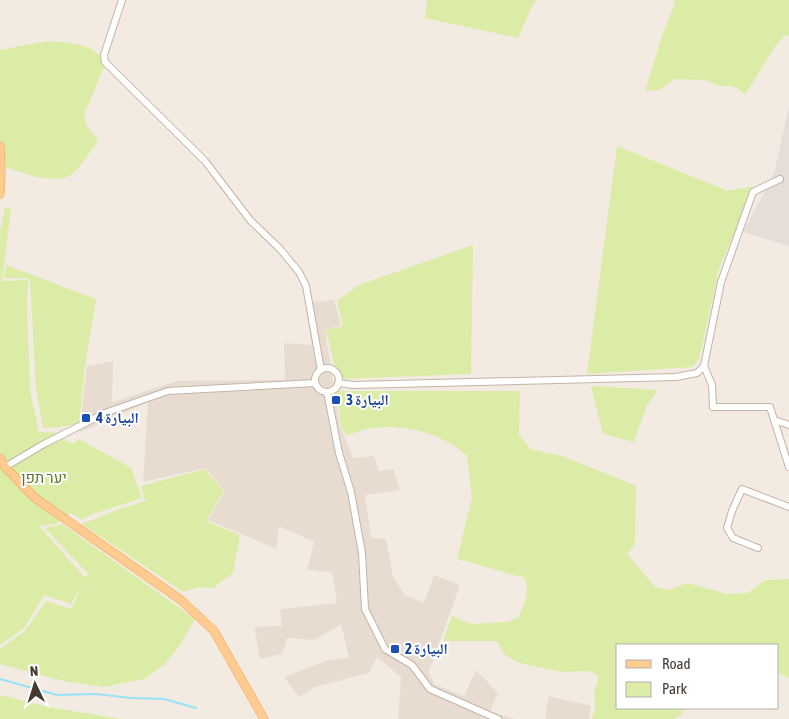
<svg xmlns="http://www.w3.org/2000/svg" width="789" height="719" font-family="'Asap Condensed','Noto Naskh Arabic',Heebo,sans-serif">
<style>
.residential{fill:#e8dcd0}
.industrial{fill:#e5ddd8}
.green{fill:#daeca6}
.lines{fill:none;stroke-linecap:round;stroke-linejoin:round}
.stream{stroke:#97e2f7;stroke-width:2}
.minor-casing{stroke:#c2b4a7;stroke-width:8}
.major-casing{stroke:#f0a454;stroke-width:9}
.minor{stroke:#fff;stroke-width:6}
.major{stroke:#ffcb90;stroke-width:8}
.transit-dot{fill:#1a4fb4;stroke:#fff;stroke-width:2}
.labels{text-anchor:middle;stroke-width:4;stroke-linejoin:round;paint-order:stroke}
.transit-label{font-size:15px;font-weight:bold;fill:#164399;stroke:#fff;text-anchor:start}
.park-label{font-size:15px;fill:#547c20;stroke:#fff}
</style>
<rect width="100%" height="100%" fill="#f3ebe2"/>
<!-- residential -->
<g class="residential">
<polygon points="334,300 341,325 325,330 340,426 353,458 374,456 379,471 393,469 400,490 365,495 371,538 386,539 393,577 405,595 424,603 434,575 460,585 429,672 434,684 464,696 476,670 498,693 490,711 515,719 398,719 401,677 377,657 369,673 315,687 299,697 284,677 327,660 349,658 341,624 315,640 287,638 282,654 260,659 254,627 282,626 280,609 337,603 332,572 307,570 314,542 279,526 276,549 208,520 225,491 205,468 143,482 148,402 79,433 87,366 113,361 112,402 177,381 285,380 284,343 312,345 305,303"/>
<polygon points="549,696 591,706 589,719 545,719"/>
</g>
<!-- industrial -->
<polygon class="industrial" points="789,106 789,246 743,232 774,174"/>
<!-- green -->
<g class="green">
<polygon points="427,0 536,0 532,6 518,38 425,18"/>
<polygon points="673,0 789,0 789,36 785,35 776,45 745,95 739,89 730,86 720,86 704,80 675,79 659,90 645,91 663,33 675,4"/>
<path d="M50 41C74 44 89 42 106 62L84 115 87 126 98 141C91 150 81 167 72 174 55 187 16 171 0 164V50C17 47 33 43 50 41Z"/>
<polygon points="617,146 728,191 754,186 719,269 699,359 692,367 587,374"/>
<polygon points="5,207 11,209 2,281 28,280 27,308 30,391 39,432 60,433 64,439 73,444 79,439 131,468 142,498 93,514 82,520 71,513 55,524 39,526 85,578 88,574 45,528 62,524 195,619 180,645 165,664 144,679 103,687 63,681 0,664 0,649 25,631 46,601 71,609 85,581 71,604 44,595 24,628 0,645 0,231"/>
<polygon points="473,245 471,374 338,379 326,330 343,326 337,301 359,285"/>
<polygon points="6,265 96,299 85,366 79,423 60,427 43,428 36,388 30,279 4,278"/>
<polygon points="591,386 658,390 647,405 634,442 603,434"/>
<path d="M336 391H520L519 435 531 449 565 457 636 486 635 544 627 554 655 587 669 590 687 583 727 594 748 593 765 580 789 579V678L778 673V645H618V708H684L680 716 674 719H592L595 708 594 693 599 677 591 671 562 672 519 663 504 654 497 641H443L452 616 471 624 508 622 519 617C524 603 531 591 524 577 501 573 480 564 457 559L472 498 467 456C442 433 405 424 372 428 363 429 354 433 346 436L341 426Z"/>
<polygon points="204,469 224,491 206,521 240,535 233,573 213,588 199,587 183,592 82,524 114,511 145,501 141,486"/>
<polygon points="0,695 48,707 121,719 0,719"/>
</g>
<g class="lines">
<!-- stream -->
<polyline class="stream" points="0,679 57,695 96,694 131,698 164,699 196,708"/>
<defs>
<g id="minor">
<polyline points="122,0 104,55 105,62 205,161 250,220 280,249 299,272 306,286 321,370"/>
<polyline points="704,366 712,385 713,407 770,407 789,467"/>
<circle cx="327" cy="380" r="12"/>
<polyline points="338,383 354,385 676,377 697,373 704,366 721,282 753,192 780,179"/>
<polyline points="327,392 339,453 351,492 362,553 365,609 385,649 412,665 430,689 498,719"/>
<polyline points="774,420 789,425"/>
<polyline points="5,467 44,444 105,413 168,391 315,383"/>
<polyline points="758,548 733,538 727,528 732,511 742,489 789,507"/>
</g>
<g id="major">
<polyline points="0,146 1,172 0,194"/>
<polyline points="0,458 5,467 35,498 181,600 214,631 264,719"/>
</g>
</defs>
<!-- minor casing -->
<use href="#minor" class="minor-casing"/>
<!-- major casing -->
<use href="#major" class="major-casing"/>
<!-- minor -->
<use href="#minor" class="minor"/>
<!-- major -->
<use href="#major" class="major"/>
</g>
<!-- markers -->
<g class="transit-dot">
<rect x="331" y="395" width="10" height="10" rx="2.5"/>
<rect x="81" y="413" width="10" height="10" rx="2.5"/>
<rect x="390" y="644" width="10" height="10" rx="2.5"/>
</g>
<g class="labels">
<!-- transit labels -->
<g class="transit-label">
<text x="346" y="405">البيارة 3</text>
<text x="96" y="423">البيارة 4</text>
<text x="405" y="654">البيارة 2</text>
</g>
<!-- park labels -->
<g class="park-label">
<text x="44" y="483">יער תפן</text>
</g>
</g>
<!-- legend -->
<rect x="616" y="644" width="162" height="65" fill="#ffffff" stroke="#b5b0ad"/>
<rect x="626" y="660" width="25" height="8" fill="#ffcb90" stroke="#b5b0ad"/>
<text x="662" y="669" font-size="15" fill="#453a32">Road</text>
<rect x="626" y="682" width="25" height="15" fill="#daeca6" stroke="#b5b0ad"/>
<text x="662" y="694" font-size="15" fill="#453a32">Park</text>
<!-- north arrow -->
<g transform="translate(35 684) rotate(356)" stroke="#ffffff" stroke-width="4" paint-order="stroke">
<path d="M0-4L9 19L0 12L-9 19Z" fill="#453a32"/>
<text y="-8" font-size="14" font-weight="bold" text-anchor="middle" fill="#453a32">N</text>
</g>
</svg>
